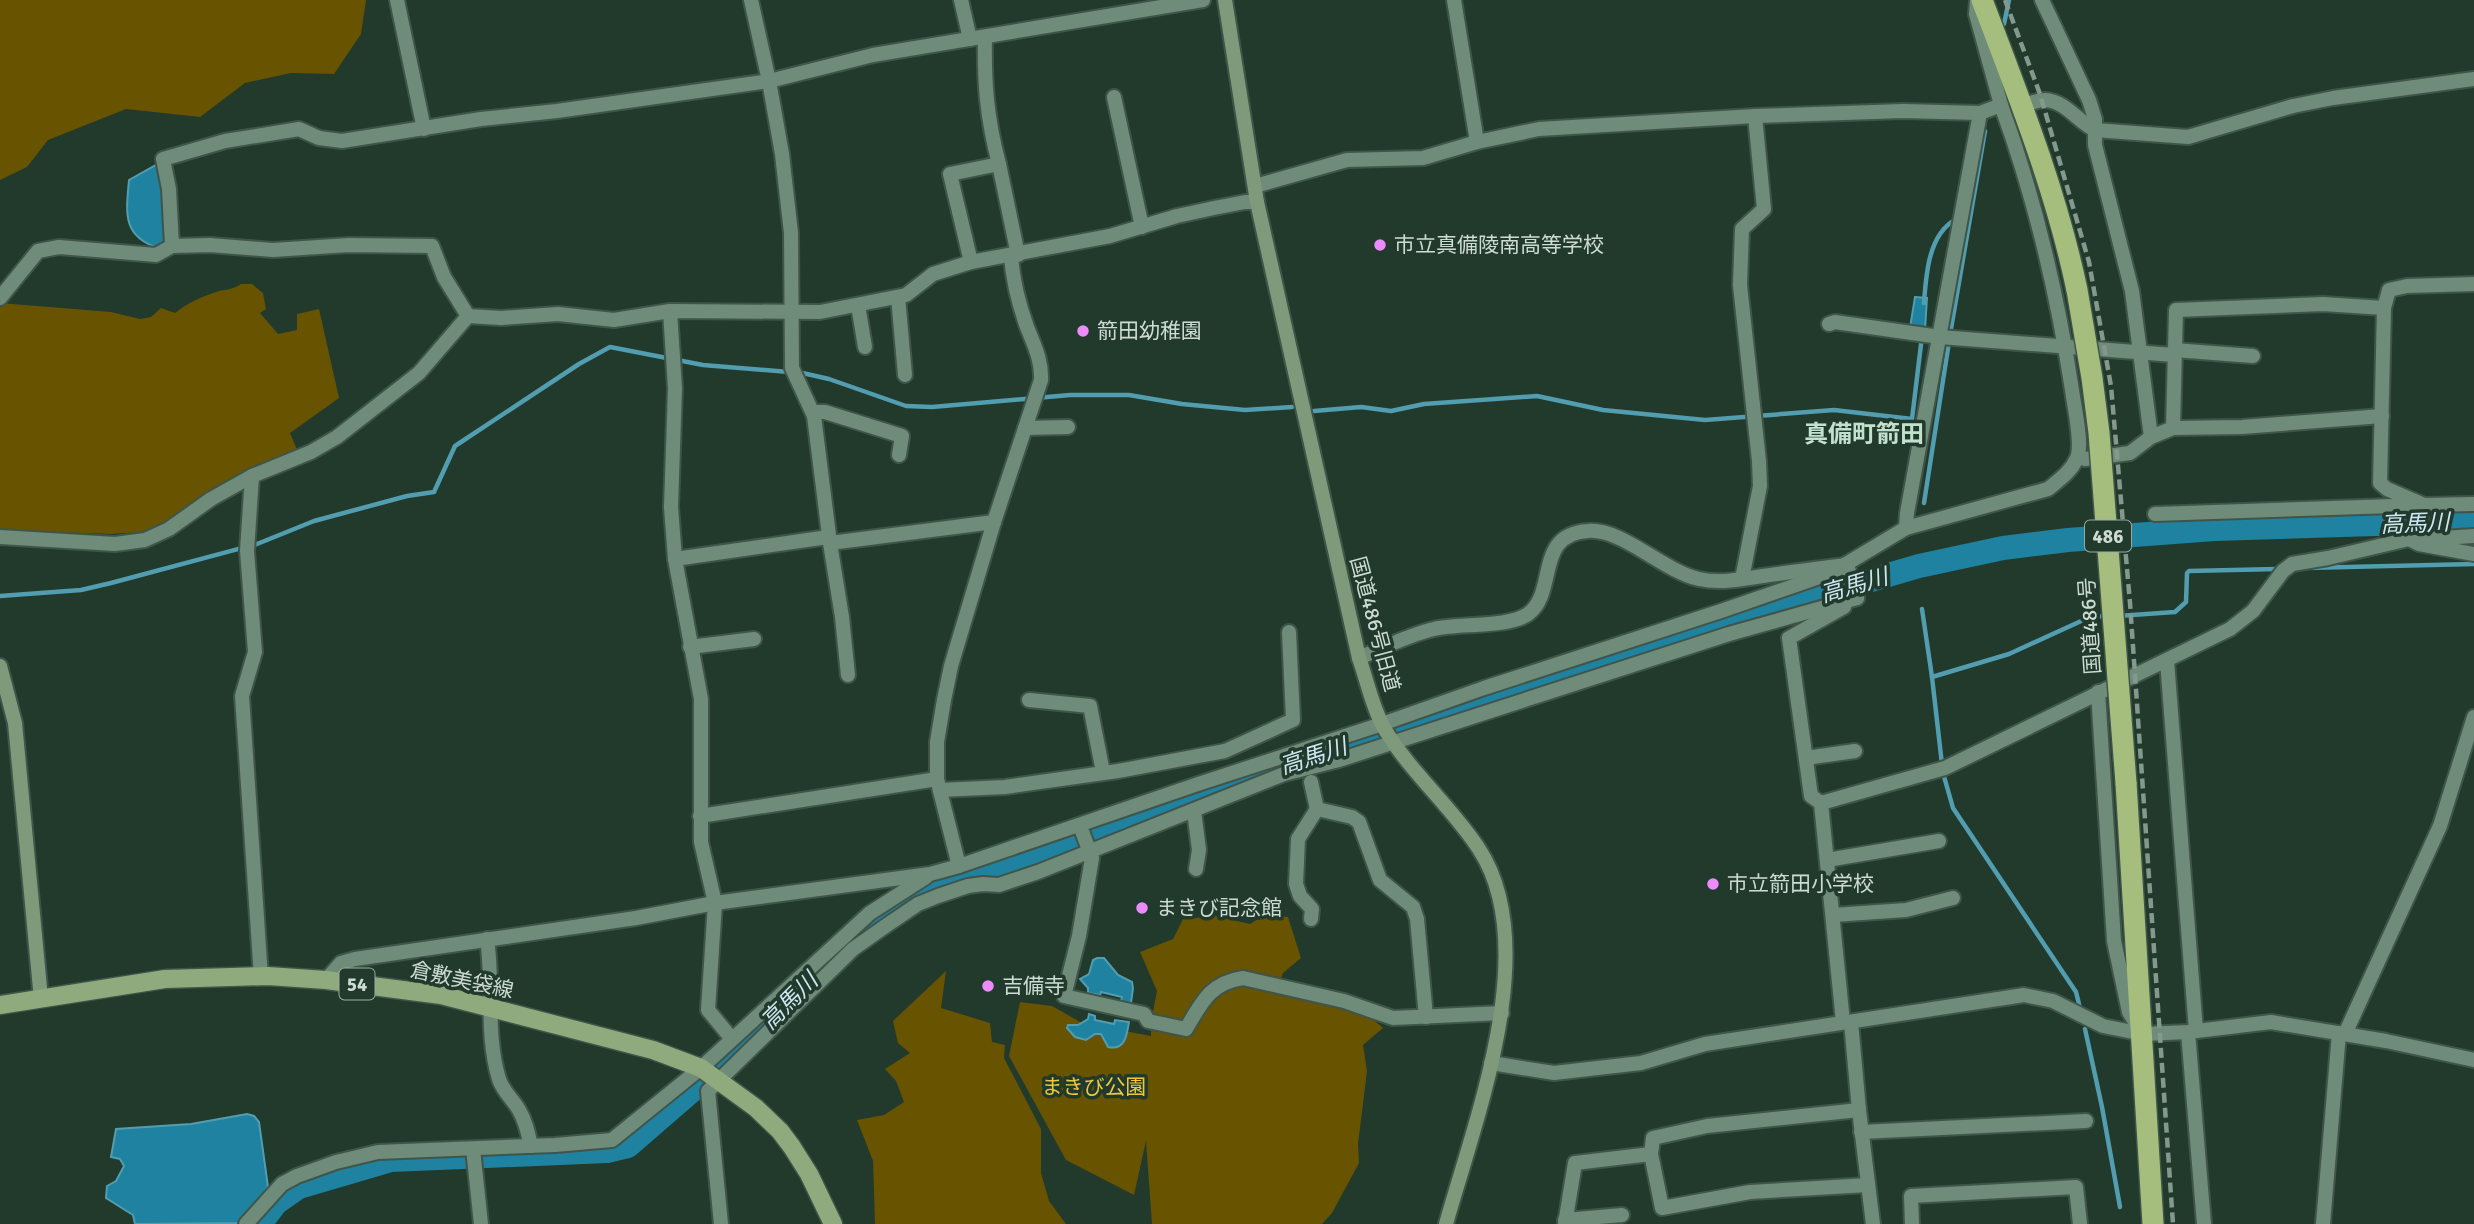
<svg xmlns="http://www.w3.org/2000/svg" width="2474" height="1224" font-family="Signika,'Noto Sans JP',sans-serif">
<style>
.green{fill:#675300}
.water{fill:#1e82a0;stroke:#529daf;stroke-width:2}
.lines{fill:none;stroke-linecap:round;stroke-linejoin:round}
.stream{stroke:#529daf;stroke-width:4.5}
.river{stroke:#1e82a0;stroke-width:24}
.street-casing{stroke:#3f5549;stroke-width:18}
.secondary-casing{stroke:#3f5549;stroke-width:18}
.primary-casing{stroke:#3f5549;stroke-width:21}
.highway-casing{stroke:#3f5549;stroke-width:24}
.street{stroke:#6f8b7a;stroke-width:14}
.secondary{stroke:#7f9a7b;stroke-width:14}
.primary{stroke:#8faa7c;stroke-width:18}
.highway{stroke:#a5be7e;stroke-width:21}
.rail{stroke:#85988d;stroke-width:4.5;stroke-dasharray:10 5;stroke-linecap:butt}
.highway-bridge-casing{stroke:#3f5549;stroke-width:24;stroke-linecap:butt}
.highway-bridge{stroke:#a5be7e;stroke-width:21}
.poi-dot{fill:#ec8cfa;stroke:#213a2c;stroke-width:2.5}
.labels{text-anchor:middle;stroke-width:7;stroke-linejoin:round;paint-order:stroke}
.shield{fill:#213a2c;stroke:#99aba0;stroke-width:2}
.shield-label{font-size:19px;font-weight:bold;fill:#cddbd2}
.poi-label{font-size:21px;fill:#cddbd2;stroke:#213a2c;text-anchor:start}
.street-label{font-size:21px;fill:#cddbd2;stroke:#213a2c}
.park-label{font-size:21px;fill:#ecc73f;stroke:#213a2c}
.water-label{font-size:23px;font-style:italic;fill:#cee7f2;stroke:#213a2c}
.quarter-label{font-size:24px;font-weight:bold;fill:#c2e0ce;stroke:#213a2c}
</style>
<rect width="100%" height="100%" fill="#213a2c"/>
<!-- green -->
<g class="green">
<polygon points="0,0 366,0 361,34 334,74 291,73 245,83 200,117 126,109 48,140 27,167 0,180"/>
<path d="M241 284H252L263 293 266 309 260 313 278 334 297 330V314L319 309 339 398 290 433 298 452 272 462 207 493 170 521 142 532 111 534 0 530V303L111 312 140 319 151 317 161 308 175 313C187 303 203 296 219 291 228 289 232 290 241 284Z"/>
<path d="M1266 914 1288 917 1301 958 1283 973 1276 992C1311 1000 1356 1002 1383 1028L1363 1045 1367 1071 1358 1144 1359 1163 1332 1213 1322 1224H1152L1146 1141 1134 1195 1066 1160 1009 1056 1020 1002 1052 1006 1082 1023 1151 1036V1022L1157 991 1140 952 1173 939 1183 919 1215 916 1250 924Z"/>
<polygon points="946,971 941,1008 990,1023 992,1042 1005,1045 1004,1058 1041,1129 1041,1173 1049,1201 1066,1224 875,1224 873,1161 857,1120 884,1115 904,1102 896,1081 885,1069 910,1053 898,1043 893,1021"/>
</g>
<!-- water -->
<g class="water">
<path d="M156 165 162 168 166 245 158 248C122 236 126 213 129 180Z"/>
<polygon points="1915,297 1927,298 1925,330 1910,328"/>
<polygon points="1097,958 1104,958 1118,975 1132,982 1133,988 1131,1003 1121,1001 1122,997 1101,992 1100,995 1088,993 1088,988 1080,979 1089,974 1093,960"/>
<path d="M1089 1014 1095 1016V1020L1114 1024 1115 1020 1129 1022C1127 1035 1125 1051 1108 1047L1101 1034H1095L1086 1040 1075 1037 1067 1028 1068 1025H1078L1088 1019Z"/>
<polygon points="247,1114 254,1116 259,1122 268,1187 241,1223 135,1224 133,1215 106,1198 107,1186 116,1181 124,1166 120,1159 111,1157 116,1129 191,1124"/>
</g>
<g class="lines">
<!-- stream -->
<g class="stream">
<polyline points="2004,24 2009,0"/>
<path d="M1924 303C1926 276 1928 235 1955 220"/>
<polyline points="798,372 829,379 906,406 932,407 1070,395 1129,395 1182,404 1245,410 1292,407"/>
<polyline points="1314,411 1361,407 1391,411 1424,404 1537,396 1603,410 1705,420 1834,410 1912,419 1922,336"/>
<polyline points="1924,503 1951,329 1985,131"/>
<polyline points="2305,568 2474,564"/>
<polyline points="1919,571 1919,560"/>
<polyline points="0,596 81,590 111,583 257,544 314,521 407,496 434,492 455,446 579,364 610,347 703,365 789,372"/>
<polyline points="1922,609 1932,677 1943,773 1953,808 2076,992 2080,1008"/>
<polyline points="2118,616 2175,612 2186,602 2187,573 2189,571 2277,569"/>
<polyline points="1932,677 2009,654 2090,617 2105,616"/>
<polyline points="2085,1029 2102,1107 2120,1207"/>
</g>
<!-- river -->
<polyline class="river" points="260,1224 276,1203 299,1187 391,1160 607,1151 628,1146 733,1055 848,943 886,912 939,882 1040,852 1270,770 1669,639 1919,566 2003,548 2068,540 2214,529 2474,521"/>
<defs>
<g id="street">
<polyline points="397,0 424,129"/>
<polyline points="751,0 769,81 782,154 791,233 792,368 814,416 830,543"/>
<polyline points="961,0 970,39"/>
<polyline points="1454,0 1477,142"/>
<polyline points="2042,0 2089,100 2095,119 2095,145 2132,291 2151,437"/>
<polyline points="1114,97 1142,227"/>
<path d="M2022 105C2029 104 2038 100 2045 100 2066 101 2078 122 2095 130L2188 137 2293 106 2333 98 2474 79"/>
<polyline points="999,164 1018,255"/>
<polyline points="1255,186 1347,160 1423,158 1477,142 1539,129 1755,116 1903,111 1980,113 2001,105 1976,14 1977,0"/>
<path d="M971 262 950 174 999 164C987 119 984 83 985 37"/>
<polyline points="2474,284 2407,286 2389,290 2384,308 2380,483 2387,489 2424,505 2474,504"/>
<polyline points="898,297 905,375"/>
<polyline points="0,298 38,251 59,247 156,255 172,246"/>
<polyline points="858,305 865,347"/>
<polyline points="670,311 675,388 671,507 675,559 701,699 701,842 715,903 708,1010 732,1039"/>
<polyline points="468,316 444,277 432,246 349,245 273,250 210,245 172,246 169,189 163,159 225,141 299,129 319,138 342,141 481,119 557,111 769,81 873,55 1203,0"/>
<polyline points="468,316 501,318 558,314 614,320 670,311 820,312 906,295 933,274 971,262 1110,236 1177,216 1214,208 1245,202 1257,202"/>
<polyline points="1829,324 1835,322 1940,337 2174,355"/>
<polyline points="2174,350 2253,356"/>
<polyline points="813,412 825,412 902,436 899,455"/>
<polyline points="1025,428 1068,427"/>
<polyline points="2173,428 2176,310 2323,304 2384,308"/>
<polyline points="2078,457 2085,459 2130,453 2151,437 2173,428 2242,427 2382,416"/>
<polyline points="252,476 247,551 255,652 242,696 261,977"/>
<polyline points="2155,514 2424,505 2426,539"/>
<polyline points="1906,528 1907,513 1980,113"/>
<polyline points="0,537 115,544 145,540 169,529 211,499 252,476 311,452 337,437 419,373 468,316"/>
<polyline points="2426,539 2474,536"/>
<polyline points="675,559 828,537"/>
<polyline points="1742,579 1760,486 1759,461 1740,285 1742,229 1764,209 1755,116"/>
<polyline points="690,647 754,639"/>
<path d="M1359 658C1383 648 1408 635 1434 629 1457 623 1509 628 1528 614 1558 592 1534 534 1588 531 1622 528 1663 571 1699 579 1721 584 1741 579 1763 576 1791 572 1819 568 1847 565L1857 598"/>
<polyline points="2167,661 2196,1031"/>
<polyline points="848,675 842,617 830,543 994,522"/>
<polyline points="2098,692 2114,941 2129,1012 2138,1027"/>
<polyline points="1029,700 1090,706 1103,772"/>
<polyline points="1806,758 1855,751"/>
<polyline points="1311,782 1317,809 1352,817 1359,822 1380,880 1413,907 1417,919 1426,1017"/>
<polyline points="940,790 1005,787 1118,771 1225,751 1293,720 1289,632"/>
<polyline points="1821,803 1811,796 1789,638 1844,607"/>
<polyline points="1194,811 1199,850 1196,869"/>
<polyline points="700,816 937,779"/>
<path d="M1080 826 1092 858 1079 936 1064 996 1144 1014 1148 1021 1186 1029C1202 1002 1210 983 1243 978L1344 1001 1393 1018 1502 1013"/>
<polyline points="1827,860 1939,841"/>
<path d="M959 866 937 779V742L944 700 951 666 994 522 1041 380C1042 360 1034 345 1027 327 1019 305 1013 280 1011 257"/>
<polyline points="1833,915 1906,910 1953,898"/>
<polyline points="1311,919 1312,909 1300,896 1296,884 1298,839 1317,809"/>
<path d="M487 939C494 986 485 1033 499 1079 503 1092 513 1099 519 1110 526 1122 528 1133 531 1146"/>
<path d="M326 980 341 963 355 959 636 918 715 903 930 874 959 866 1198 784 1382 724 1484 688 1721 611 1831 573 1906 528 2048 489C2059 480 2071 472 2077 458 2083 444 2074 406 2072 390 2057 292 2035 198 2001 105"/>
<polyline points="1843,1022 1821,803 1945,768 2230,629 2253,611 2283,571 2292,564 2328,558 2409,539 2419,544 2474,554"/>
<polyline points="1851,1022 1859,1110 1873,1224"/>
<polyline points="2188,1032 2204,1224"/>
<polyline points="2345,1034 2440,826 2474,717"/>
<polyline points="1491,1063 1554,1073 1641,1063 1705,1044 2024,995 2053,1001 2103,1026 2143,1034 2188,1032 2271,1022 2386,1041 2474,1060"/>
<polyline points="1861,1132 2086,1121"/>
<polyline points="473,1149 481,1224"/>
<polyline points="1651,1154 1662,1208 1750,1192 1868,1185"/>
<polyline points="1565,1220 1622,1215"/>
<polyline points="246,1224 282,1184 297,1176 336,1162 378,1152 555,1145 612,1140 701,1068 870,913 926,877"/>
<polyline points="721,1224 708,1091 853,949 887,925 918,904 938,896 968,886 983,884 999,885 1038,872 1284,774 1339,760 1729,634 1857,598"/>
<polyline points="1565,1224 1575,1163 1651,1154 1653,1138 1707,1126 1859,1110"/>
<polyline points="1912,1224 1911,1196 2076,1187 2080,1224"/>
<polyline points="2323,1224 2339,1033"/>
</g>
<g id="secondary">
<path d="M1225 0 1257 202 1359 658C1367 680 1372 707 1384 728 1410 772 1451 806 1479 849 1543 947 1475 1120 1446 1224"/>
<polyline points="0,666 15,723 41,999"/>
</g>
<polyline id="primary" points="0,1005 165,979 268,976 326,980 441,995 653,1050 701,1068 756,1108 780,1131 792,1147 809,1174 833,1224"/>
<g id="highway">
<path d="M1982 0C2018 95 2056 190 2077 290"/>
<polyline points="2126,783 2153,1224"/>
</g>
</defs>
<!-- street casing -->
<use href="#street" class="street-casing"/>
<!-- secondary casing -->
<use href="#secondary" class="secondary-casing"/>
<!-- primary casing -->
<use href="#primary" class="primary-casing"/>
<!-- highway casing -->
<use href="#highway" class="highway-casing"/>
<!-- street -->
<use href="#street" class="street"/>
<!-- secondary -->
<use href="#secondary" class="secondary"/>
<!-- primary -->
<use href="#primary" class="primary"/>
<!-- highway -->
<use href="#highway" class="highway"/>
<!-- rail -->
<polyline class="rail" points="2005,0 2040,94 2089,262 2111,386 2130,603 2173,1224"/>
<defs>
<polyline id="highway-bridge" points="2077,290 2092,378 2099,433 2126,783"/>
</defs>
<!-- highway-bridge casing -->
<use href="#highway-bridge" class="highway-bridge-casing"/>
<!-- highway-bridge -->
<use href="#highway-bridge" class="highway-bridge"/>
</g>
<!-- markers -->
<g class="poi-dot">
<circle cx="1380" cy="245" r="7"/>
<circle cx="1083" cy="331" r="7"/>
<circle cx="1713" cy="884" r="7"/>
<circle cx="1142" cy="908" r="7"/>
<circle cx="988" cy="986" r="7"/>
</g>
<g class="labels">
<!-- shield labels -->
<g class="shield">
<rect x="2085" y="520.5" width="46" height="31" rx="5"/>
<rect x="339.5" y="968.5" width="35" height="31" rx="5"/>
</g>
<g class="shield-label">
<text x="2108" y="543">486</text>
<text x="357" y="991">54</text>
</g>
<!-- poi labels -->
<g class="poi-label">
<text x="1394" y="252">市立真備陵南高等学校</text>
<text x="1097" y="338">箭田幼稚園</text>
<text x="1727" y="891">市立箭田小学校</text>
<text x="1156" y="915">まきび記念館</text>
<text x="1002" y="993">吉備寺</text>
</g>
<!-- street labels -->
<g class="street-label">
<text transform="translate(1375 624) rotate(75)" y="7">国道486号旧道</text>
<text transform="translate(2090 626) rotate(-94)" y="7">国道486号</text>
<text transform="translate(462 980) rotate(12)" y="7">倉敷美袋線</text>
</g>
<!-- park labels -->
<g class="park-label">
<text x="1094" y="1094">まきび公園</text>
</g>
<!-- water labels -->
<g class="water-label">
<text transform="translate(2415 523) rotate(-2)" y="8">高馬川</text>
<text transform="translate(1854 585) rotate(-16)" y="8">高馬川</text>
<text transform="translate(1313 756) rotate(-18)" y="8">高馬川</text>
<text transform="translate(789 1001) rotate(-45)" y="8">高馬川</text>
</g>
<!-- quarter labels -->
<g class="quarter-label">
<text x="1864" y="442">真備町箭田</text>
</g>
</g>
</svg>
